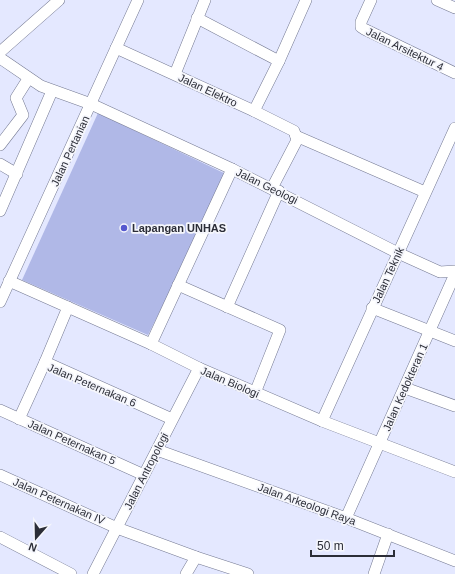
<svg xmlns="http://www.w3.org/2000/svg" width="455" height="574" font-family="Arial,sans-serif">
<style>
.green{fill:#b0b8e7}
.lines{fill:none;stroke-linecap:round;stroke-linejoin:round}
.minor-casing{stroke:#757a93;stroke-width:12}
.minor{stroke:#fff;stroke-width:11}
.poi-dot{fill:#5558cf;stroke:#f5f6fc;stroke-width:1.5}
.labels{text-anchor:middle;stroke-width:3.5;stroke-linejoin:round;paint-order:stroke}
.street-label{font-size:11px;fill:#2b2d37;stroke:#f5f6fc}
.poi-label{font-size:11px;font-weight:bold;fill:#2b2d37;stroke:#f5f6fc;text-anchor:start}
</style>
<rect width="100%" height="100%" fill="#e4e8ff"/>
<!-- green -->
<polygon class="green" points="98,113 228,175 148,335 22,280"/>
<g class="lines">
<defs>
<g id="minor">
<polyline points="371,0 361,22 361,27 364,29 455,73"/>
<polyline points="437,0 455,8"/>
<polyline points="197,18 279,61"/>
<polyline points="116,48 254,111 294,131 297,140 272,188"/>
<polyline points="0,52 59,0"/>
<polyline points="0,58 41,86 91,104 232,169 398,253 440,272 455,271"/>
<polyline points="175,74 205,0"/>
<polyline points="254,111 279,61 306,0"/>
<polyline points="296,136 425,192"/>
<polyline points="0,145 23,115 16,98 28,79"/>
<polyline points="0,164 17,174"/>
<polyline points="0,211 52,91"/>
<polyline points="9,281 151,344 199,368 322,421 455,472"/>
<polyline points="178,285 280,330 255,393"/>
<polyline points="0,302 138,0"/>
<polyline points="227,307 279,191"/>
<polyline points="372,308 455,341"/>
<polyline points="151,344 232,169"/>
<polyline points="45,362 68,307"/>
<polyline points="405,388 455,406"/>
<polyline points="0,410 144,475"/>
<polyline points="19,419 45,362 172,419"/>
<polyline points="322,421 455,128"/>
<polyline points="157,450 346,518 455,561"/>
<polyline points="0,475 117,528 196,557 248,574"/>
<polyline points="346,518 455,274"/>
<polyline points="0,537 71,574"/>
<polyline points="93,574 199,368"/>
<polyline points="186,574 196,557"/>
<polyline points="374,574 388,534"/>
</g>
</defs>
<!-- minor casing -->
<use href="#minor" class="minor-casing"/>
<!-- minor -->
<use href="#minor" class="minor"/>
</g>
<!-- markers -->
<circle class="poi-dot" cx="124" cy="228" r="4"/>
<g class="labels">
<!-- street labels -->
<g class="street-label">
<text transform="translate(405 49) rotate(26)" y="4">Jalan Arsitektur 4</text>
<text transform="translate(208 90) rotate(25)" y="4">Jalan Elektro</text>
<text transform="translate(70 151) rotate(-65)" y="4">Jalan Pertanian</text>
<text transform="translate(267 186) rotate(26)" y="4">Jalan Geologi</text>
<text transform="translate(388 275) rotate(-65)" y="4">Jalan Teknik</text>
<text transform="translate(230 382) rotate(23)" y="4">Jalan Biologi</text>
<text transform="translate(92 385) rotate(23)" y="4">Jalan Peternakan 6</text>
<text transform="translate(405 387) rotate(-66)" y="4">Jalan Kedokteran 1</text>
<text transform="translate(72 442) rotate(24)" y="4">Jalan Peternakan 5</text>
<text transform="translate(146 471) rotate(-63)" y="4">Jalan Antropologi</text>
<text transform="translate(59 501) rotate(24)" y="4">Jalan Peternakan IV</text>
<text transform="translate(307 504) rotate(20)" y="4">Jalan Arkeologi Raya</text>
</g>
<!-- poi labels -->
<g class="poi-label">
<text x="132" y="232">Lapangan UNHAS</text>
</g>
</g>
<!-- north arrow -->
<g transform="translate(36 538) rotate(200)" stroke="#f5f6fc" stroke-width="3" paint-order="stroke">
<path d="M0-3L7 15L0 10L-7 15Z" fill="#2b2d37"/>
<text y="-6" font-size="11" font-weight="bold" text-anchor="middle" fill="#2b2d37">N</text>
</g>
<!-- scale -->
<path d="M311 550v6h83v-6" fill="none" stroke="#2b2d37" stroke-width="2"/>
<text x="317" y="550" font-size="12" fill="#2b2d37" stroke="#f5f6fc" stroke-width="3" paint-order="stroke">50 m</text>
</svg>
